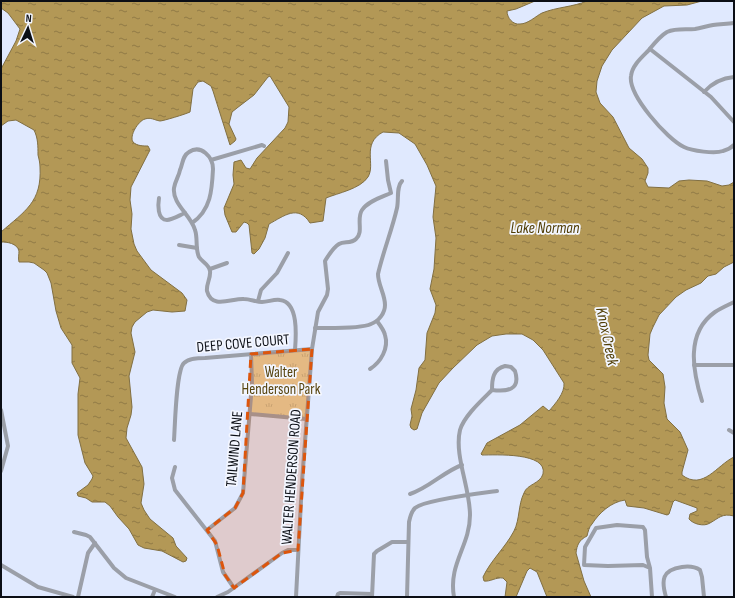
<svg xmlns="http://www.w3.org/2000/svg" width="735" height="598" font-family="'Sofia Sans Condensed',sans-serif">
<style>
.grass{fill:url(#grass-tufts)}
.water{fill:url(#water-ripples);stroke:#816f42}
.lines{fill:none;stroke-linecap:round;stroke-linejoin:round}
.minor{stroke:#9b9fa8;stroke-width:4}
.marked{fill:#dd550c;fill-opacity:0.2;stroke:#dd550c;stroke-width:3;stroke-dasharray:8 5;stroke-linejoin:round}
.labels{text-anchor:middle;stroke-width:3.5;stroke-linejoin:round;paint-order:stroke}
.street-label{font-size:15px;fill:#0b0e15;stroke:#f3f6ff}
.park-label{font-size:15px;fill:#57440f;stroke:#f3f6ff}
.water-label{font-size:16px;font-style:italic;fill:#513e06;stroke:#f3f6ff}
</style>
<defs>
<pattern id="grass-tufts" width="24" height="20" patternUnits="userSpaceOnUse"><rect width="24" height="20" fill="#e6d3a2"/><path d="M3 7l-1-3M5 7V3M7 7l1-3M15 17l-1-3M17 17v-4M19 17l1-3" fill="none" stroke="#c4b48b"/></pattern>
<pattern id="water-ripples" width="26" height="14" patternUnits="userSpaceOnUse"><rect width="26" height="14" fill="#b39856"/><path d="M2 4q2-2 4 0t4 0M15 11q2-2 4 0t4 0" fill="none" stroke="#907a46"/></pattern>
</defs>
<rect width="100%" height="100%" fill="#e0e9fe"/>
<!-- grass -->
<polygon class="grass" points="312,350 306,419 250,414 251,354"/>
<!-- water -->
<path class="water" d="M1 1H535L516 9 507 11C507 18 513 25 520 24 528 24 536 16 542 13 557 7 573 7 587 1H702L687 5 664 6 642 18 612 50 602 66 597 81 596 92 600 103 613 117 629 148 642 159 648 168V173L645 181 648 187 669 188 679 181 689 180 707 181 722 186 729 185 734 182V262L724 267 716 274 708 276 701 283 686 290 676 297 659 315 653 327 650 334 648 355 649 360 663 374 665 387 664 403 667 419 680 432 688 450 682 472V475C703 491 717 465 734 457V516C722 513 719 518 710 523 704 527 693 524 689 519L690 514 697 511V508L675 500 673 502 669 514 667 515 644 508 627 506 625 500C611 502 599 513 592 524 589 527 588 532 587 536 579 540 577 545 576 553L584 581 591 597H547L537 572 530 568 527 571 516 597H505L507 582 503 578C496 577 490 582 484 581L483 577C491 560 505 548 514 531 520 519 518 505 524 493 527 484 540 484 543 474 548 452 495 455 482 455L481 454 487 443 520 425 543 406 549 411C555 404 565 393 564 383L543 350 533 340 522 334H506L492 336 477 345 453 368 439 383 422 413 417 429 414 430 411 428 410 425 412 416 411 409 416 390 419 368 425 360 427 333 435 313 436 305 430 289 434 269 436 238 433 217 436 186 427 165 415 144 399 133 383 132C361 144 376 164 368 177 360 189 338 193 326 198L323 221 310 223C298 204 284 216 269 224L265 238 259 249 254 254 252 253 249 225 247 223 244 222 236 232H232L225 215 224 208 234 184 233 175 234 162 241 160 246 168 250 169 257 158 285 128 288 122 289 107 270 76 268 77 254 95 237 108 232 112 229 124 236 139 235 141 230 145 213 91 211 86 203 81 198 82 193 89 190 112C186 114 163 121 160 121 154 120 151 117 145 119 138 121 129 136 133 142 137 146 143 146 148 146L150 150 131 187 130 200 132 214 131 229 134 244 137 251 151 270 182 293 187 300 185 311 172 312 153 310 147 312 135 322 132 327 131 333 135 352 129 376 132 407 131 415 127 428 126 438 142 467 144 484 141 503 144 510 150 519 173 538 176 546 187 558 186 561 183 562 162 551 144 548 138 545 129 529 118 517 110 506 105 502H92L86 498 78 496 77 493 88 485 92 479 93 476 85 463 78 435V394L80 378 72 363V345L61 328 56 311 51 283 47 273 44 270 34 263 29 262H19C18 258 19 254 19 251 17 243 7 242 1 242V232C25 211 42 202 40 167 40 163 39 159 38 155 38 146 38 138 34 130L16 120 8 121 1 126V69L16 41 20 29 8 13 1 8Z"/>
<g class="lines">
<!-- minor -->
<g class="minor">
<path d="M734 23C727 24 720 24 713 25 707 26 701 28 695 29 686 30 676 28 667 32 660 36 653 45 648 51 641 58 632 66 631 76 628 95 667 139 684 147 692 151 715 154 723 151 727 150 731 148 734 145"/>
<polyline points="650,49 711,97 734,122"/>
<path d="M704 92C713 82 722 78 734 77"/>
<polyline points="211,160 262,145 264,146"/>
<path d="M159 198C158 204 157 220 167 220 172 220 180 215 185 213"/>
<path d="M192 223C211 210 212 190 213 169 213 157 201 144 189 152 182 156 183 164 180 170 179 176 175 181 174 188 172 204 191 215 195 230 198 238 195 249 199 257 202 262 209 264 210 271 211 278 206 284 207 291 212 310 232 298 244 299 250 299 256 302 262 302 268 302 274 299 280 300 299 302 296 337 295 350"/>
<polyline points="179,245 197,248"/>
<polyline points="210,269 227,263"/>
<polyline points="258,301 261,290 277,273 288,253"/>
<path d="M315 328C328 328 361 329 371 324 379 321 385 313 385 305 385 294 378 285 378 274 383 252 392 230 397 208 399 199 396 187 402 181"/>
<polyline points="694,365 734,365"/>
<path d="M505 366 511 367 515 371C521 390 507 392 492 390 492 379 493 369 505 366Z"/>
<path d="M370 369C381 362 389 348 385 335 384 330 380 325 377 321"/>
<path d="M702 401C693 372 685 333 715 312 721 308 728 305 734 302"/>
<polyline points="1,410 8,446 1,471"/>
<polyline points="250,414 306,419"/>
<polyline points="729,430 734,433"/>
<path d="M174 440C175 427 176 370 184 363 189 358 198 358 205 358L312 349"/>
<polyline points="175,467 172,478 175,490 215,541 223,572 234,588"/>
<path d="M410 494C429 488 443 472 462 465"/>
<polyline points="207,530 235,508 243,493 252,384 251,354"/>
<polyline points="74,532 86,535 90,537 114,568 126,578 175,597"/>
<polyline points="1,565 38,587 73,597"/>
<polyline points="650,568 643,565 608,566 584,565 585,547 596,528 617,525 643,527 645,530 647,557 650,568 652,597"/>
<polyline points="78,597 88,553 95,543"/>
<polyline points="152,597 155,590"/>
<polyline points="217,597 228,592 282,553 288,550 298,550"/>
<path d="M296 597 302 482 312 349 318 312 327 295 328 289 325 261C328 256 334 247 339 244 344 241 351 244 356 239 364 232 356 219 362 210 368 201 382 197 391 193L388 180 386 161"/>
<polyline points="337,597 338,594 340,593 372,594"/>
<polyline points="372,597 374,554 377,551 392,542 408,542"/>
<path d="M407 597 409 522C410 517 411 512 415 508 424 500 482 493 497 491"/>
<path d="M454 597C448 564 470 546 470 515 470 488 454 455 460 430 464 416 482 400 492 390"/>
<path d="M666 597C661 580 662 570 682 567 689 566 694 566 700 570L702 577 704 597"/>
</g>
</g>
<!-- marked area -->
<path class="marked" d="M312 349 298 550 282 553 234 588 225 575 217 545 207 530 235 508 243 493 251 354Z"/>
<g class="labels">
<!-- street labels -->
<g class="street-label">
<text transform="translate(243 343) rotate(-5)" y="5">DEEP COVE COURT</text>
<text transform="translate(234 449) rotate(-85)" y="5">TAILWIND LANE</text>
<text transform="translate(291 477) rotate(-86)" y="5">WALTER HENDERSON ROAD</text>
</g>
<!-- park labels -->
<g class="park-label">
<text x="281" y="377">Walter<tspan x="281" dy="17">Henderson Park</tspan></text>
</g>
<!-- water labels -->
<g class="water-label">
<text x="545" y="233">Lake Norman</text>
<text transform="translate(608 336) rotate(78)" y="6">Knox Creek</text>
</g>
</g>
<!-- border -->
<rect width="735" height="598" fill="none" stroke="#0b0e15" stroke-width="4"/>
<!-- north arrow -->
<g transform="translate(28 28) rotate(4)" stroke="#f3f6ff" stroke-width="3" paint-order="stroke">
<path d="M0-3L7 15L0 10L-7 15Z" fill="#0b0e15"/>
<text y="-6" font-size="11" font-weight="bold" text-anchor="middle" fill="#0b0e15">N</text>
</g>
</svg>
